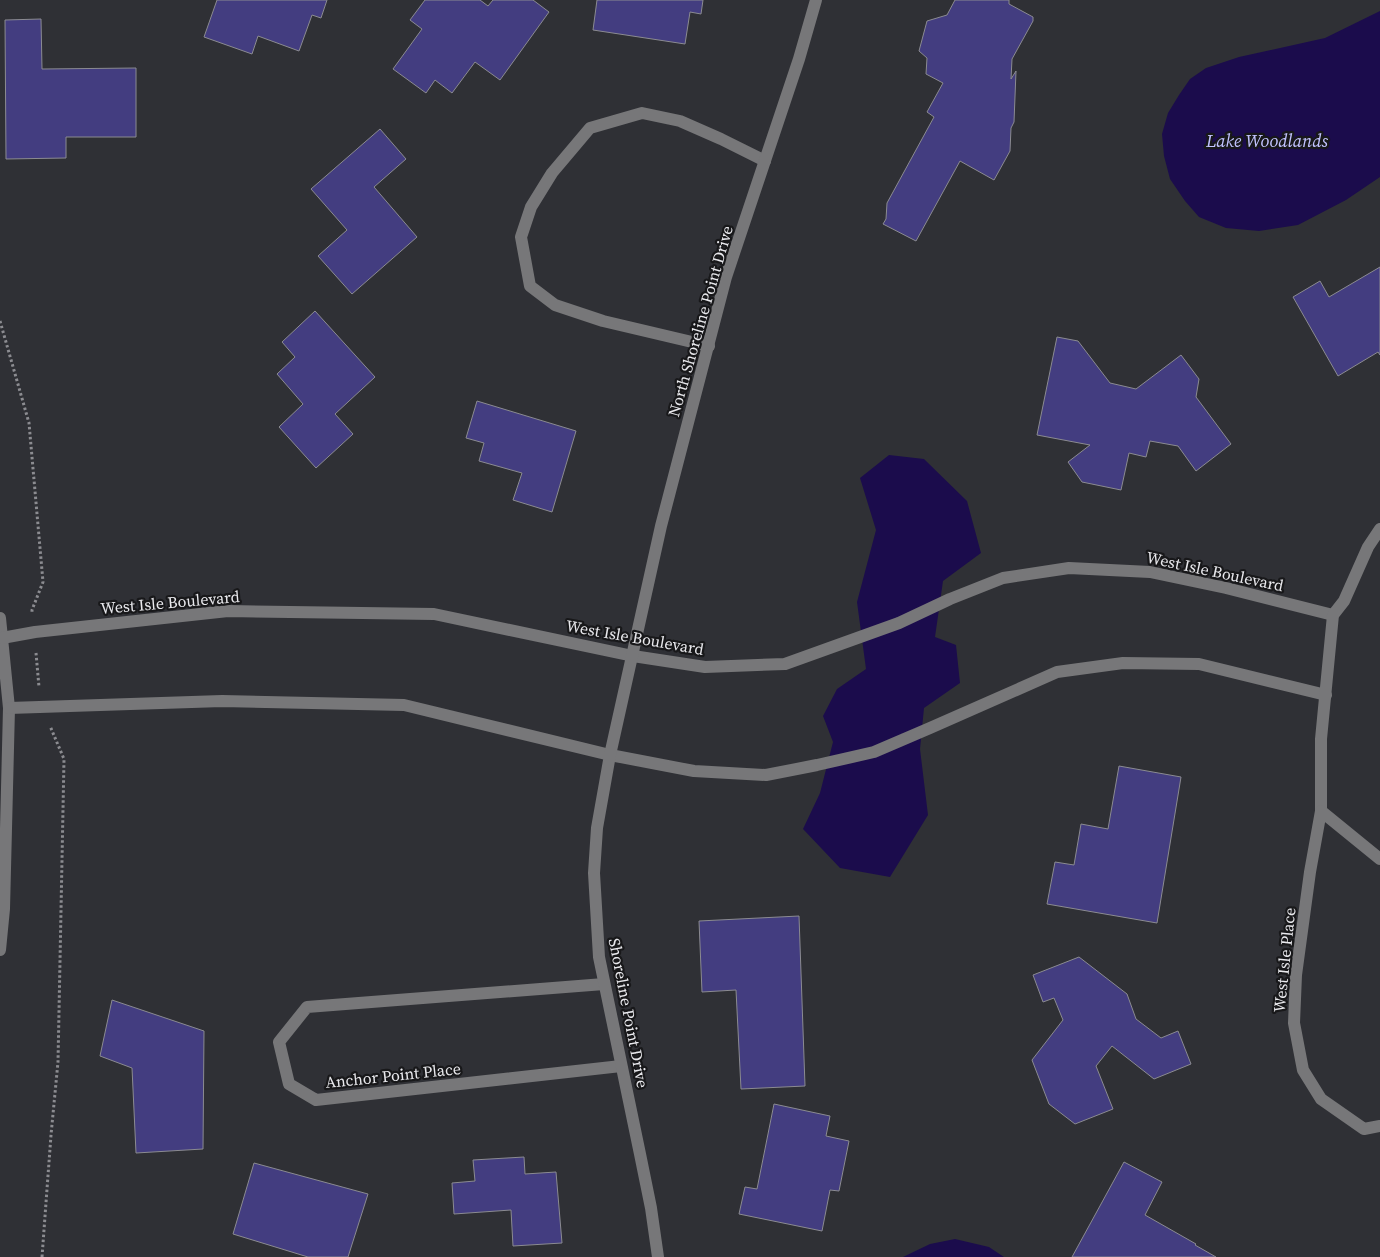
<svg xmlns="http://www.w3.org/2000/svg" width="1380" height="1257" font-family="'Source Serif 4',serif">
<style>
.water{fill:#1b0c4c}
.building{fill:#433d80;stroke:#8b8b91}
.lines{fill:none;stroke-linecap:round;stroke-linejoin:round}
.path{stroke:#8c8c91;stroke-width:3;stroke-dasharray:2.5 2.5;stroke-linecap:butt}
.minor{stroke:#777779;stroke-width:12}
.labels{text-anchor:middle;stroke-width:4.5;stroke-linejoin:round;paint-order:stroke}
.street-label{font-size:16px;fill:#e9e9ed;stroke:#18181a}
.water-label{font-size:18px;font-style:italic;fill:#c2c3ff;stroke:#18181a}
</style>
<rect width="100%" height="100%" fill="#2f3035"/>
<!-- water -->
<g class="water">
<polygon points="1380,11 1380,177 1346,200 1298,225 1259,231 1226,228 1199,217 1185,201 1170,179 1164,156 1162,134 1168,113 1179,95 1190,79 1206,68 1239,57 1325,38"/>
<polygon points="889,455 924,459 967,501 981,553 943,581 935,637 956,645 960,683 924,708 920,749 928,815 890,877 840,868 803,829 820,793 833,742 823,716 837,689 866,669 857,602 876,530 860,478"/>
<polygon points="955,1239 989,1247 1004,1257 903,1257 930,1244"/>
</g>
<!-- building -->
<g class="building">
<polygon points="217,0 327,0 321,18 312,15 299,51 258,36 252,54 204,37"/>
<polygon points="425,0 480,0 488,6 493,0 533,0 549,12 500,80 475,62 452,93 435,80 426,93 393,69 422,29 410,20"/>
<polygon points="597,0 703,0 701,14 690,12 685,44 593,30"/>
<polygon points="955,0 1009,0 1009,4 1033,17 1033,21 1012,59 1011,79 1016,71 1014,122 1011,128 1010,151 994,180 960,161 916,241 883,224 886,219 887,203 934,117 927,112 943,83 926,74 927,58 919,51 927,21 947,15"/>
<polygon points="41,19 42,69 136,68 136,137 66,137 66,158 6,159 5,20"/>
<polygon points="380,129 406,159 374,187 417,237 352,294 318,256 347,230 311,189"/>
<polygon points="1380,267 1380,355 1378,352 1338,376 1293,297 1320,281 1329,297"/>
<polygon points="315,311 375,377 335,414 353,434 316,468 279,427 303,404 277,374 295,357 282,342"/>
<polygon points="1057,337 1078,341 1110,383 1136,389 1181,355 1199,379 1196,397 1231,444 1196,471 1178,446 1150,441 1146,457 1129,453 1121,490 1082,482 1068,462 1090,445 1037,435"/>
<polygon points="477,401 576,431 552,512 513,500 522,473 479,461 484,443 466,438"/>
<polygon points="1119,766 1181,777 1157,923 1047,904 1055,862 1074,865 1081,824 1108,829"/>
<polygon points="799,916 805,1086 741,1089 736,990 702,992 699,921"/>
<polygon points="1079,957 1127,994 1136,1019 1161,1038 1178,1031 1191,1064 1154,1079 1112,1046 1096,1066 1113,1109 1075,1124 1049,1104 1032,1060 1063,1020 1054,998 1043,1002 1033,975"/>
<polygon points="112,1000 204,1031 203,1149 136,1153 132,1068 100,1056"/>
<polygon points="774,1104 830,1116 826,1136 849,1141 839,1191 830,1190 822,1231 739,1214 745,1187 757,1189"/>
<polygon points="524,1157 525,1174 556,1172 562,1243 513,1246 511,1210 454,1214 452,1183 475,1181 473,1160"/>
<polygon points="1124,1162 1162,1182 1145,1215 1196,1244 1195,1245 1216,1257 1072,1257"/>
<polygon points="254,1163 368,1194 348,1257 308,1257 233,1234"/>
</g>
<g class="lines">
<!-- path -->
<g class="path">
<polyline points="0,321 29,423 43,582 32,610 32,612"/>
<polyline points="36,653 39,687"/>
<polyline points="42,1257 51,1135 58,1062 64,759 50,726"/>
</g>
<!-- minor -->
<g class="minor">
<polyline points="709,346 603,321 555,305 530,286 521,237 531,207 552,173 590,128 642,113 680,121 721,139 765,161"/>
<polyline points="0,618 9,708 4,909 0,950"/>
<polyline points="2,638 35,632 228,611 434,614 633,656 705,667 785,664 899,623 950,599 1003,578 1069,568 1150,572 1226,588 1333,615"/>
<polyline points="9,708 222,701 404,705 610,755 694,771 766,775 817,765 874,752 930,728 1057,672 1123,663 1199,664 1326,695"/>
<polyline points="1321,811 1321,739 1333,615 1344,601 1368,547 1380,529"/>
<polyline points="1380,859 1321,811 1310,872 1296,975 1294,1023 1303,1070 1321,1099 1364,1129 1380,1126"/>
<polyline points="604,984 307,1007 279,1042 289,1084 316,1100 621,1066"/>
<polyline points="658,1257 651,1208 640,1154 599,957 594,873 597,828 610,755 661,526 726,277 799,59 816,0"/>
</g>
</g>
<g class="labels">
<!-- street labels -->
<g class="street-label">
<text transform="translate(700 321) rotate(-74)" y="6">North Shoreline Point Drive</text>
<text transform="translate(1215 571) rotate(12)" y="6">West Isle Boulevard</text>
<text transform="translate(170 602) rotate(-5)" y="6">West Isle Boulevard</text>
<text transform="translate(635 637) rotate(10)" y="6">West Isle Boulevard</text>
<text transform="translate(1284 960) rotate(-84)" y="6">West Isle Place</text>
<text transform="translate(629 1013) rotate(79)" y="6">Shoreline Point Drive</text>
<text transform="translate(393 1075) rotate(-6)" y="6">Anchor Point Place</text>
</g>
<!-- water labels -->
<g class="water-label">
<text x="1267" y="147">Lake Woodlands</text>
</g>
</g>
</svg>
